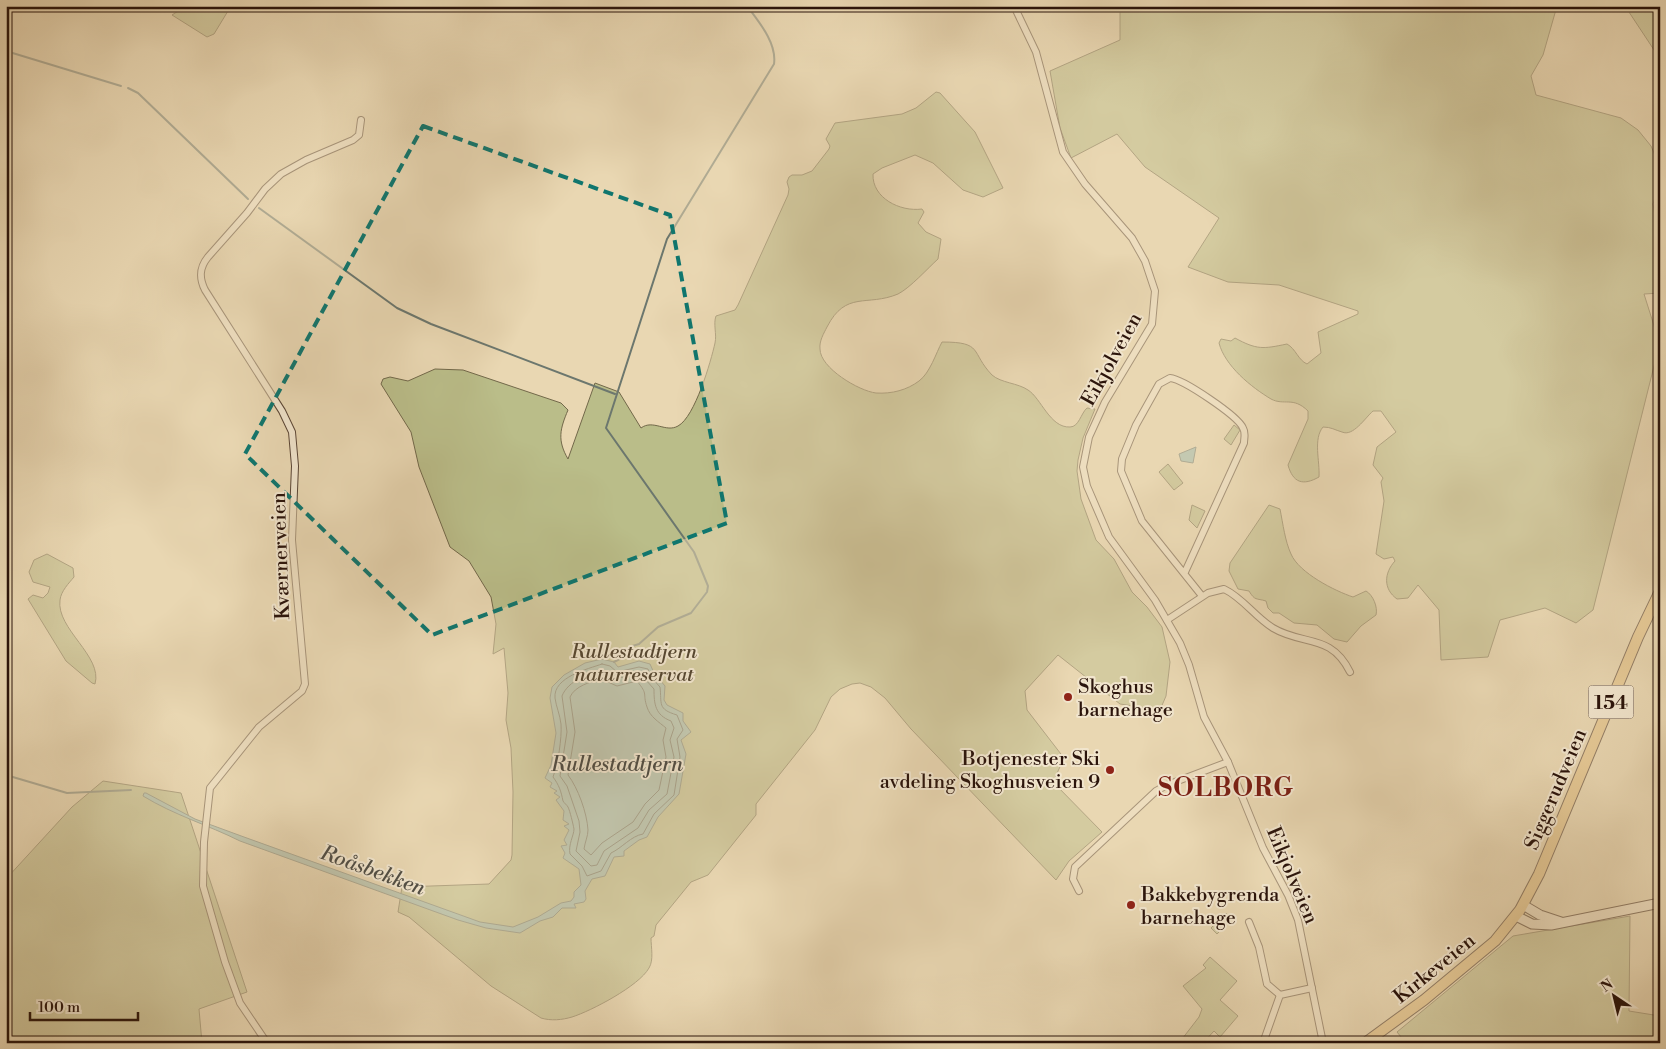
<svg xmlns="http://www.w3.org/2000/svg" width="1666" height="1049" font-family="'Libre Bodoni',serif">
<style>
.green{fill:#babd89;stroke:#72684a}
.water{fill:#97b9b0;stroke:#6c776e}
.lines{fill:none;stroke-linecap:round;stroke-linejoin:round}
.shore{stroke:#61665e;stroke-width:1}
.stream{stroke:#6c776e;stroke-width:2}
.street-casing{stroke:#5a4535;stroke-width:8}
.secondary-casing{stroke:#2b140b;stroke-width:11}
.primary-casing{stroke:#2b140b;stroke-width:12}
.street{stroke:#f1e5cd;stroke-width:6}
.secondary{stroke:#f1e5cd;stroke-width:9}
.primary{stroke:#e4bc79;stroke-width:10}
.marked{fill:none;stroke:#0f766e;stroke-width:4;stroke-dasharray:10 6;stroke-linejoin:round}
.poi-dot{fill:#8f2418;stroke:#f1e5cd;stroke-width:2}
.labels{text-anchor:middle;stroke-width:4;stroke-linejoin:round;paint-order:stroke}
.shield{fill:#f1e5cd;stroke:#665345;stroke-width:1}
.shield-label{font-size:19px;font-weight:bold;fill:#2b140b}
.street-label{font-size:20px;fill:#2b140b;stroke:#f1e5cd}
.park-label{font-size:20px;font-style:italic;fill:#564731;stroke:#f1e5cd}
.poi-label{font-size:20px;fill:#2b140b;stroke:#f1e5cd;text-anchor:start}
.water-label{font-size:21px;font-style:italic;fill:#514e45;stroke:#f1e5cd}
.district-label{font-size:25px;font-weight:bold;letter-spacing:1px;fill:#7a1f14;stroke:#f1e5cd}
</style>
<rect width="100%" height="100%" fill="#e9d7b2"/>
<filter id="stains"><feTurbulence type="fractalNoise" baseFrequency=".004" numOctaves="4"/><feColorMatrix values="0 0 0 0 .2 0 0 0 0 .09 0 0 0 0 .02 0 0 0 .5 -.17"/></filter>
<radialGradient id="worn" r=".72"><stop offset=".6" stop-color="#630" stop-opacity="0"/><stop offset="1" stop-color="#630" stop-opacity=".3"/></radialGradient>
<!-- green -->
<g class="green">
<polygon points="186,6 231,6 214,34 207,37 172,15"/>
<path d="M1120 6H1557L1543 55 1531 76 1536 95 1621 118 1638 130 1651 146 1660 167 1659 186 1653 204 1660 246V293L1644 294 1656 332V358L1593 610 1576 623 1545 608 1500 620 1488 657 1441 660 1439 610 1418 585 1408 598 1397 599C1383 589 1384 573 1395 561L1393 557 1384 559 1376 554 1384 501 1381 482 1383 478 1373 465 1377 447 1396 432 1381 411H1373C1365 418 1353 437 1342 432 1335 430 1331 427 1323 427 1313 439 1320 461 1319 477 1303 486 1293 483 1288 465L1308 419V411C1293 396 1284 406 1271 399 1251 387 1225 366 1219 343L1221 339 1231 341 1235 338C1257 350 1263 349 1287 344 1296 349 1298 360 1307 364L1321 353 1318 332 1358 314V311L1279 285 1228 282 1188 267 1219 218 1145 167 1117 134 1071 158 1060 128 1050 71 1120 40Z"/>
<polygon points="1625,6 1660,6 1660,59"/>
<path d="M936 92 940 93 975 132 1003 188 983 197 963 190 933 163 915 155 882 168 873 174C872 198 900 212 922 209L924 212 918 223 926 232 941 239 938 259C928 268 910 288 898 294 867 307 846 290 827 327 824 333 819 341 820 349 820 368 859 391 876 393 892 394 907 390 919 381 930 373 936 353 942 342 984 342 970 352 992 375 1001 383 1018 383 1028 390 1041 398 1050 428 1070 427 1079 427 1081 413 1087 408L1095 409 1083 438 1078 460 1077 471 1081 499 1096 540 1114 559 1132 592 1147 607 1162 627 1170 662 1166 696 1160 710 1120 704 1058 655 1025 691 1027 710 1064 758 1053 782 1102 832 1069 861 1056 880 911 729 885 698 871 687 860 683 852 684 840 689 831 697 815 730 756 804V815L708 875 691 882 656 925 654 936 651 938C651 947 654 960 649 968 639 986 591 1011 572 1017 562 1020 551 1021 541 1018L491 986 409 917 398 912 402 887 489 884 511 860 512 855 513 792 511 748 506 720 508 693 504 648 493 654 496 624 491 597 469 561 450 547 419 467 411 432 381 384 383 379 390 377 408 381 435 369 463 370 561 403 568 410C560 429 557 440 568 459L595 383 619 392 641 428C653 419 666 433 678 426 695 417 711 361 715 343 717 334 713 324 716 316L735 310 738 305 788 195 789 189 787 182 789 177 792 175H802L812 171 829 149 830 146 826 139 835 123 902 114 916 108Z"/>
<polygon points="1234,425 1240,430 1231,445 1224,439"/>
<polygon points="1168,464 1183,483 1174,490 1159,472"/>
<polygon points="1192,505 1205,511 1197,528 1189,520"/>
<path d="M1269 505 1280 509C1283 524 1285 541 1291 554 1299 573 1335 591 1353 597L1366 591C1373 595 1378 607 1376 615L1361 626 1347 642 1334 639 1317 625 1294 623 1279 613H1273L1268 608 1266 601C1256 598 1255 601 1249 591L1238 589 1229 571 1230 563Z"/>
<path d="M47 554 73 568 74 577C69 583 61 591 60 600 56 629 103 656 95 684L92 683 66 661 28 599 33 595 43 598 48 593 50 587 33 582 29 572 34 560Z"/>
<polygon points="103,781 181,793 247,992 199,1009 202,1043 6,1043 6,879 72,807"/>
<polygon points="1226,913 1232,919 1217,934 1211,928"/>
<polygon points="1630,916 1629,1011 1660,1016 1660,1043 1406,1043 1397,1032 1513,936"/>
<polygon points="1210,957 1237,981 1220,1000 1238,1016 1220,1037 1214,1031 1203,1043 1179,1043 1199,1017 1202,1009 1183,986 1206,968 1203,965"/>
</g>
<!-- water -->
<g class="water">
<polygon points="1196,447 1193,463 1181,461 1179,454"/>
<path d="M602 659 614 662 618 667 639 661 650 664 654 673 665 686 664 700 667 705 683 713V721L691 732 681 740 686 754 679 794 658 817 647 837 639 840 624 851V856L614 857 605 876 592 879 585 891 586 899 584 902 574 904 576 908H562L553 917 540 921 520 933 486 928 458 920 240 841C208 825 174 815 143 796L144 793H146L195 819 244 837 480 922 513 927 538 917 561 903 571 901 574 897V892L581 885 579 869 563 858 565 853 561 846 567 845 564 840 569 830 564 826 569 824 563 820 564 811 556 800 560 797 554 793 557 791 550 787 552 783 545 778 551 765 556 733 550 698 552 687 564 675 585 663Z"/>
</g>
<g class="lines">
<!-- shore -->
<g class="shore">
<path d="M602 664 610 666 617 672 639 667 648 669 650 676 660 687C662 704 657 709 677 715L683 730 677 739 680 757 674 795 654 814 643 834C631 836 622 848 611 853L601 871 587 876 582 866 570 854C568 845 574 835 574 829 573 824 570 811 568 807 567 805 564 803 563 801 561 791 559 785 553 777 558 764 562 738 561 724 560 715 556 706 555 698 553 677 588 669 602 664Z"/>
<path d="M605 671 617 678C645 675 633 666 654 689 654 704 655 715 671 721L674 728 670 740 674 757 667 794 649 810 638 828 604 851 597 865 591 866 576 851 580 832 579 821 567 786 560 776 567 732 562 696C568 681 589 672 605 671Z"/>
<path d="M601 679 617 686 637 681C649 696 642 692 647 707 650 717 659 722 666 728L663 740 666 757 659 790 645 804 633 822 602 843 591 855 584 849C585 842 588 836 588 830 587 813 578 788 568 775L575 732 570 697C575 686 590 682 601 679Z"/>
</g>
<!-- stream -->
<g class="stream">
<polyline points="6,51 121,86"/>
<polyline points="128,88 138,93 248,199"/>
<polyline points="259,208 397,308 431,324 615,394"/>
<path d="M614 662 627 655 629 647 639 644 658 627 691 613 707 592 708 586 694 552 606 428 667 239 774 64C777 43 759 22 747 6"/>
<polyline points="6,775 67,793 131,790"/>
</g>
<defs>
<g id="street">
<polyline points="1014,6 1036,52 1063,152 1085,184 1132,238 1145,261 1155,291 1152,324 1105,402 1089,437 1083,467 1087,486 1109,537 1155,600 1180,643 1189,665 1204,717 1228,762 1263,848 1288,895 1298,920 1323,1043"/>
<path d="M1185 572 1244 443C1244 438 1246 433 1243 428 1238 416 1183 379 1170 378L1159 384 1136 425 1122 459 1121 471 1142 521 1202 596"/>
<path d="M1167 620 1208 593 1224 589C1243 598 1255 617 1273 628 1303 646 1331 633 1350 672"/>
<polyline points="1079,891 1073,879 1075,867 1156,791 1167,785 1228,762"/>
<polyline points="1249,922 1259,947 1267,984 1280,995"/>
<path d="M267 1043 240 1003 225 962 203 886 204 842 210 788 259 727 302 691 305 684 292 540 295 466 292 432 282 411 205 290C199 278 199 268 208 257L247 213 265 189 281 174 306 160 353 140 359 135 361 120"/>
<polyline points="1263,1043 1280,995 1312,988"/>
</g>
<g id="secondary">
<polyline points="1523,905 1540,915 1561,922"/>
<polyline points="1516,916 1532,924 1551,925 1660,903"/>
</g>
<polyline id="primary" points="1365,1043 1424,1000 1495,941 1520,910 1539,874 1638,637 1660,591"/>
</defs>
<!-- street casing -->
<use href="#street" class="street-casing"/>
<!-- secondary casing -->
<use href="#secondary" class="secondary-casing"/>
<!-- primary casing -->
<use href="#primary" class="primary-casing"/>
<!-- street -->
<use href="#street" class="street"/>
<!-- secondary -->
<use href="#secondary" class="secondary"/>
<!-- primary -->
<use href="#primary" class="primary"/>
</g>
<!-- marked area -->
<path d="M0 0H1666V1049H0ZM423 126 670 215 727 523 432 635 245 454Z" fill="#e9d7b2" fill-opacity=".55" fill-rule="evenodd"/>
<path class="marked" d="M423 126 670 215 727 523 432 635 245 454Z"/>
<!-- markers -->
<g class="poi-dot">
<circle cx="1068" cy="697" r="5"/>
<circle cx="1110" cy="770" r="5"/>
<circle cx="1131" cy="905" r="5"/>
</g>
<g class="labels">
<!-- shield labels -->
<rect class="shield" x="1588.5" y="685.5" width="45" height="33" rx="4"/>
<g class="shield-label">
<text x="1611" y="709">154</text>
</g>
<!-- street labels -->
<g class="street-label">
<text transform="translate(1111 359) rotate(-61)" y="7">Eikjolveien</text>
<text transform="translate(280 556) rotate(-92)" y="7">Kværnerveien</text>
<text transform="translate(1555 789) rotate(-67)" y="7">Siggerudveien</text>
<text transform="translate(1293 875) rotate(67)" y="7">Eikjolveien</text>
<text transform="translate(1434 968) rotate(-39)" y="7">Kirkeveien</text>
</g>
<!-- park labels -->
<g class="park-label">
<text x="634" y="658">Rullestadtjern<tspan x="634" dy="23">naturreservat</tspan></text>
</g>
<!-- poi labels -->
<g class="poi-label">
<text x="1078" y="693">Skoghus<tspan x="1078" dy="23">barnehage</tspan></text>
<text x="1100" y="765" text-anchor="end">Botjenester Ski<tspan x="1100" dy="23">avdeling Skoghusveien 9</tspan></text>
<text x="1141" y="901">Bakkebygrenda<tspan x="1141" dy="23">barnehage</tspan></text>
</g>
<!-- water labels -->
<g class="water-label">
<text x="617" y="771">Rullestadtjern</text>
<text transform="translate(373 870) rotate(20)" y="7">Roåsbekken</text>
</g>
<!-- district labels -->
<g class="district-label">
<text x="1226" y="796">SOLBORG</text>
</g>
</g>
<!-- margin -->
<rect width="1666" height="1049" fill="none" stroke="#e9d7b2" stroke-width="25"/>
<rect x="8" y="8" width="1651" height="1034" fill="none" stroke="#2b140b" stroke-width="2.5"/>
<rect x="12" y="12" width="1641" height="1024" fill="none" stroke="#2b140b"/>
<!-- north arrow -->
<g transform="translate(1614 996) rotate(325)" stroke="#f1e5cd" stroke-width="4" paint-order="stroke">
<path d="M0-4L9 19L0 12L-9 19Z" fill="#2b140b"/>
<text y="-8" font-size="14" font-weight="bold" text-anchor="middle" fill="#2b140b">N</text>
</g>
<!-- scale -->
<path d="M30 1012v8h108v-8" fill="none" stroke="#2b140b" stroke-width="2.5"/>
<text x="38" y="1012" font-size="15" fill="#2b140b" stroke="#f1e5cd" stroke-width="4" paint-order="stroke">100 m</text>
<rect width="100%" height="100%" filter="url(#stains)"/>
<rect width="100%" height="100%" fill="url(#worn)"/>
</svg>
